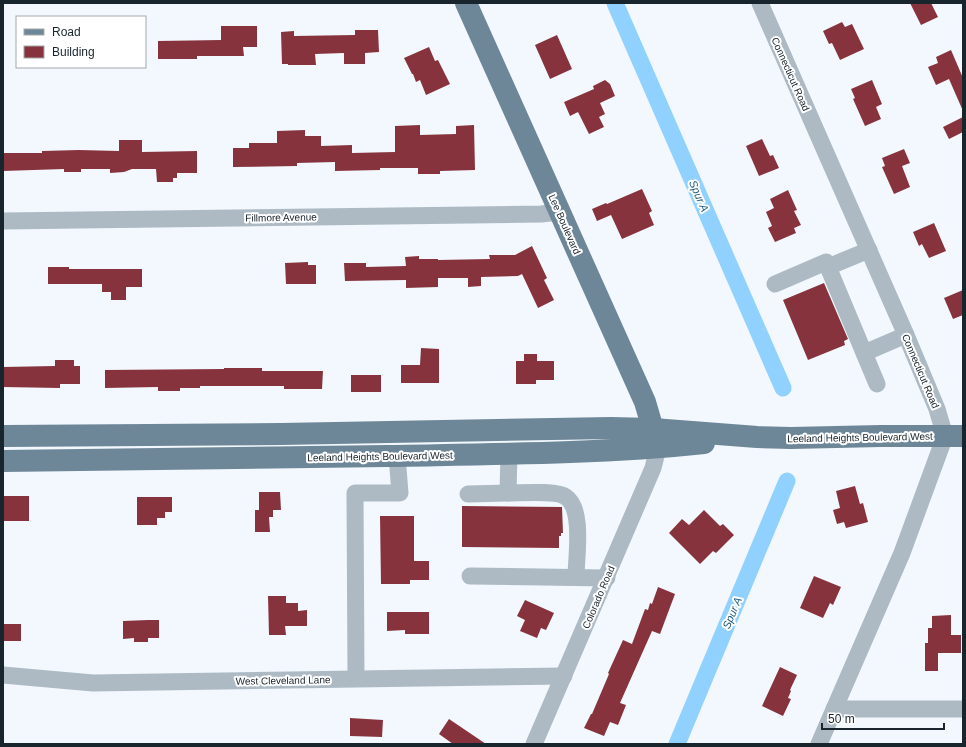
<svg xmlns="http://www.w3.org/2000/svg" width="966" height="747" font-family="Helvetica,sans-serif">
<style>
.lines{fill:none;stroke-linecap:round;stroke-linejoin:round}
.canal{stroke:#90d1ff;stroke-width:17}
.building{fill:#87333d}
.minor{stroke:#adbac4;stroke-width:17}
.major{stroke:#6e8798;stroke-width:22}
.labels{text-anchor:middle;stroke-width:4;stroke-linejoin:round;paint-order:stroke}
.street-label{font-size:10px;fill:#19252d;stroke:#fff}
.water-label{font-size:11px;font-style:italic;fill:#1d5b80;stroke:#fff}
</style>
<rect width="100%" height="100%" fill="#f2f8fd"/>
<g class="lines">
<!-- canal -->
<g class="canal">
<polyline points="615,3 783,388"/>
<polyline points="677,744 787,481"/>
</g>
</g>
<!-- building -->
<g class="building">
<polygon points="910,3 931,3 938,17 921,25"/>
<polygon points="842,22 845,27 852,24 864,49 840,60 832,43 829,44 823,31"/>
<polygon points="221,26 257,26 257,47 243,47 244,56 197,56 197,59 158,59 158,41 221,40"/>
<polygon points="355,30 378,30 379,52 365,53 365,64 344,64 344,53 315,54 316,65 288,65 288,64 282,64 281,32 294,31 294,36 355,35"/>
<polygon points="557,35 572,69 550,79 535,45"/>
<polygon points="429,47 435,61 438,60 450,84 426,95 420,80 416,82 413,74 412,74 404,58"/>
<polygon points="951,50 963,78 963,111 949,79 936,85 928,67 938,63 936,57"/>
<polygon points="605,80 610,84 615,96 600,103 605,114 599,117 604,127 589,134 578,112 570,116 564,102 594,89 593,86"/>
<polygon points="872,80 882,104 876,107 881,119 865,126 853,99 855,98 851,89"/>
<polygon points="963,117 963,132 949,139 943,127"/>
<polygon points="420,125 420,135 456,134 456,126 474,125 475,170 440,171 440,174 418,174 418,168 380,168 380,170 335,171 335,162 297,163 297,166 233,167 233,148 249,148 249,143 277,143 277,131 305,130 305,136 321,136 321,146 352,145 352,153 395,152 395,126"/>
<polygon points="762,139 770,156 773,155 779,168 759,176 746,146"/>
<polygon points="119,140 142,140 142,152 197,151 197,173 177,173 177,178 173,178 173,182 157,182 156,169 132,169 124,172 110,173 110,169 81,169 81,172 64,172 64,169 3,171 3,153 42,153 42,151 79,150 119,151"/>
<polygon points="904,149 910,163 902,166 910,187 894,194 882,167 885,166 882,158"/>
<polygon points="642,189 652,211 649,213 654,225 622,239 611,215 597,221 592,209 606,203 607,204"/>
<polygon points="788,190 797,210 794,211 801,225 794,228 796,233 775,242 768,228 772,226 766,212 774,208 770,199"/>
<polygon points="934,223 946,251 929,258 922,244 919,246 913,232"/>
<polygon points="532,246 547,278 544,280 554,300 538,308 522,274 518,276 481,277 481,286 468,287 468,278 438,278 438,287 406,288 406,280 345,281 344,263 366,263 366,267 406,266 405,257 419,256 419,259 438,259 438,260 490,259 489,255 515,255"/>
<polygon points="308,262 308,265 316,265 316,284 286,284 285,263"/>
<polygon points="48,267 69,267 69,269 142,269 142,287 126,287 126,300 111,300 111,292 102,292 102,284 48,284"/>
<polygon points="824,283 848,339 844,341 845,345 808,360 783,300"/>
<polygon points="963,290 963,315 953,319 944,298"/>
<polygon points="421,348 439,349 439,383 401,383 401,365 420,365"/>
<polygon points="524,354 537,354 537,361 554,361 554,380 536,380 536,384 516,384 516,361 524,361"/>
<polygon points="55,360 74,360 74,366 80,366 80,384 60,384 60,388 3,387 3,367 55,366"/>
<polygon points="224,368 262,368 262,371 323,371 322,389 284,389 284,386 200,386 200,388 180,388 180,391 158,391 158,387 105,388 105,370 224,369"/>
<rect x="351" y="375" width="30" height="17"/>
<polygon points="855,486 860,504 863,503 868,522 846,528 844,522 837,524 833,510 840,508 836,491"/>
<polygon points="259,492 280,492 281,510 273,510 273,517 269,517 270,532 255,532 255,510 259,510"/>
<rect x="3" y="496" width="26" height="25"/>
<polygon points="137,497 172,497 172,512 165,512 165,518 157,518 157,525 137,525"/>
<polygon points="462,506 562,507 563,533 561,533 561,536 559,536 559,548 462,547"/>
<polygon points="704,510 720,526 723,524 734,535 716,553 713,551 700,564 669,533 682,519 689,525"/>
<polygon points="380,516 414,516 414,561 429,561 429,580 410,580 410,584 381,584"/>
<polygon points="814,576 841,587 833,605 830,603 823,618 800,608"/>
<polygon points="658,587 675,594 660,634 652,631 620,703 626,705 618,725 610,722 604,736 584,728 591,714 592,714 609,674 608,673 623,640 632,644 645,609 648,610 650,603 652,604"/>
<polygon points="268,596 286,596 286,603 298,603 298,611 307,610 307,626 285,626 286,635 269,635"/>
<polygon points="525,600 554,613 546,630 541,628 537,638 520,631 525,620 517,616"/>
<polygon points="387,612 429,612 429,634 405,634 405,630 387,631"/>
<polygon points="951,615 951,635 961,635 961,653 938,653 938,671 925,671 925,643 928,643 928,628 932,628 932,616"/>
<polygon points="148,620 159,620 159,638 148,638 148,642 134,642 134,638 123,639 123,621"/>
<rect x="3" y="624" width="18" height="17"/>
<polygon points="780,667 797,675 790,690 791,691 788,698 791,699 783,716 762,706"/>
<polygon points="350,718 383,720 382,737 350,736"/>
<polygon points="449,719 486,744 453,744 439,734"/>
</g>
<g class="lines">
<!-- minor -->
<g class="minor">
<polyline points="760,3 906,335 937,409 945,436 902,553 819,744"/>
<polyline points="3,221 541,214 560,212"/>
<polyline points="828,267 869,250"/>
<polyline points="775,284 826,262 877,384"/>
<polyline points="864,353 906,335"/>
<path d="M509 453 508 493C521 493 557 490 566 497 584 509 576 558 576 577"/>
<polyline points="468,494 508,493"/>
<polyline points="470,576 607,578"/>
<polyline points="3,675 93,683 564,676"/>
<polyline points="356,678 355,493 400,493 397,456"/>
<polyline points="834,709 963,709"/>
<polyline points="534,744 653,468 658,448"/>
</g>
<!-- major -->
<g class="major">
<polyline points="466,3 645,402 657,443"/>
<polyline points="3,436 281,434 611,428 653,429 757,437 791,438 881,436 963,436"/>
<path d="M3 461C131 459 259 457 387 456 493 454 599 454 704 443"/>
</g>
</g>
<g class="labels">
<!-- street labels -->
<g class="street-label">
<text transform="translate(791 74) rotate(66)" y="4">Connecticut Road</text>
<text transform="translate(281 217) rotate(-1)" y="4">Fillmore Avenue</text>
<text transform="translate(565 224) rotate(66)" y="4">Lee Boulevard</text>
<text transform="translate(921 371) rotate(67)" y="4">Connecticut Road</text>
<text transform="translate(860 437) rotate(-1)" y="4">Leeland Heights Boulevard West</text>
<text transform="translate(380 456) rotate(-1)" y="4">Leeland Heights Boulevard West</text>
<text transform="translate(598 597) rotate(-67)" y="4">Colorado Road</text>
<text transform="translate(283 680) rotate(-1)" y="4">West Cleveland Lane</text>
</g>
<!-- water labels -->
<g class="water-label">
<text transform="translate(699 196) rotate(67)" y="4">Spur A</text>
<text transform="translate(732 613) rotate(-67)" y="4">Spur A</text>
</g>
</g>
<!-- border -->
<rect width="966" height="747" fill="none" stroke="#19252d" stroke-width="8"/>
<!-- legend -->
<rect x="16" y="16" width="130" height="52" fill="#ffffff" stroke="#a3a8ab"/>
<rect x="24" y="29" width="20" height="6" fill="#6e8798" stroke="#a3a8ab"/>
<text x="52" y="36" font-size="12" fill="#19252d">Road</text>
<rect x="24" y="46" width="20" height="12" fill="#87333d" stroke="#a3a8ab"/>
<text x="52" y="56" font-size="12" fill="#19252d">Building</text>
<!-- scale -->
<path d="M822 723v6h122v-6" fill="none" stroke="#19252d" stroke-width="2"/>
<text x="828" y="723" font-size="12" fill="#19252d" stroke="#ffffff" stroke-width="3" paint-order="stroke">50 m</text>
</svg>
